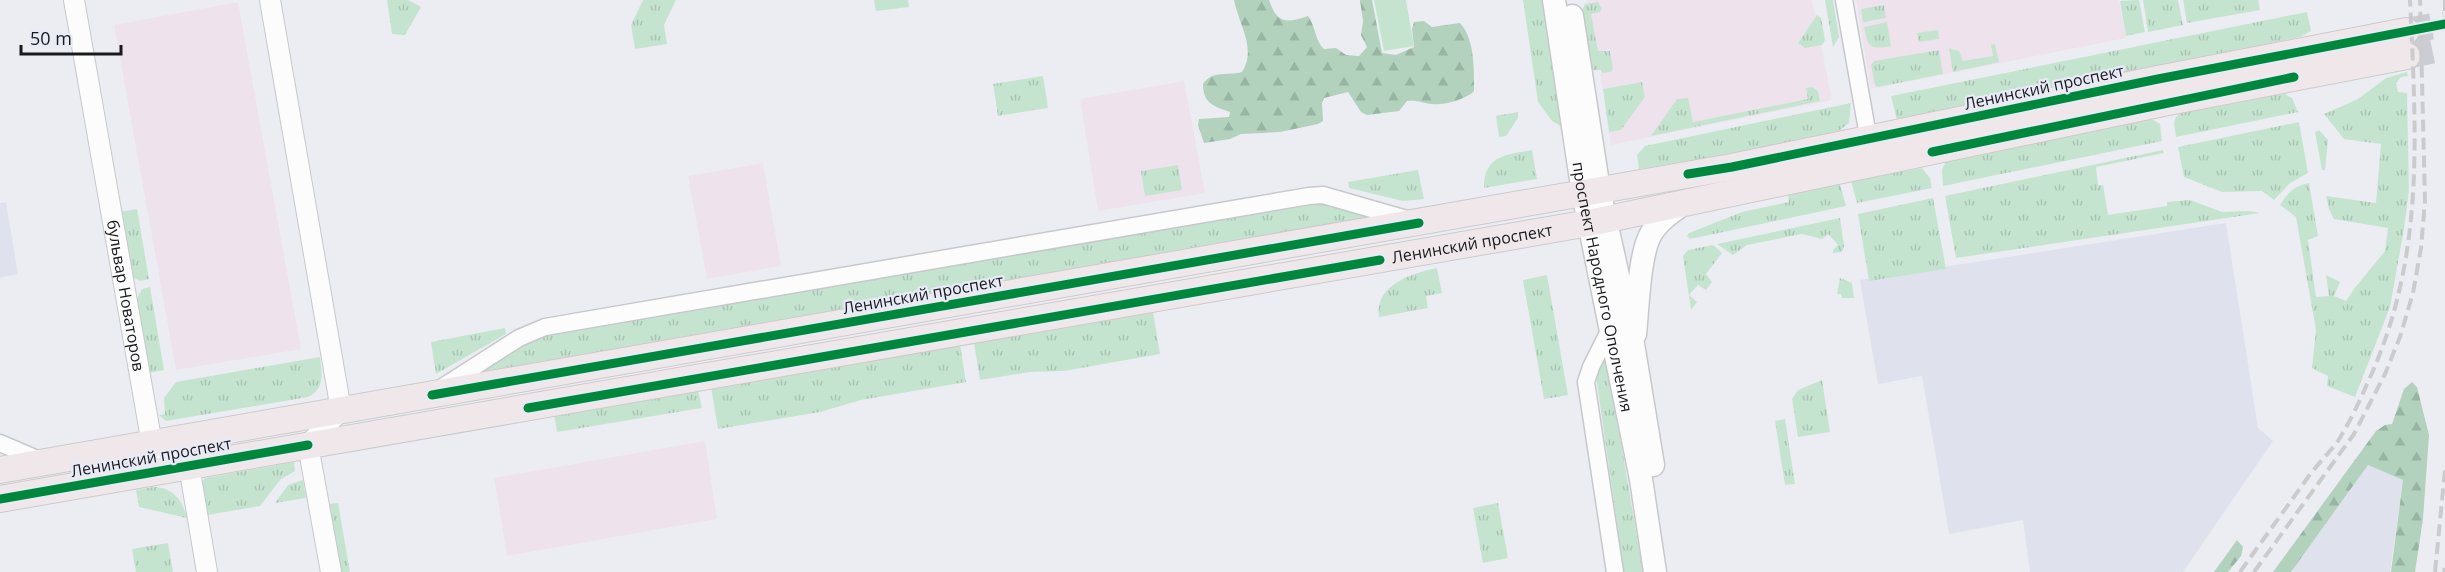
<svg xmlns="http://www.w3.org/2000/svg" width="2445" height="572" font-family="'Open Sans',sans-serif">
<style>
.commercial{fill:#eee3ec}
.built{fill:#dfe1ed}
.grass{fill:url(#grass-tufts)}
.forest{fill:url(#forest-firs)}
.garden{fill:#c5e4d0}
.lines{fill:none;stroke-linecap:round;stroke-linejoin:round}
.primary-tunnel{stroke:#cccdd2;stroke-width:26;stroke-dasharray:26 13;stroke-linecap:butt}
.minor-casing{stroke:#c7c8cc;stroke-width:19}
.tertiary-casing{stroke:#c7c8cc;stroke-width:22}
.secondary-casing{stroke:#c7c8cc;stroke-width:25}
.primary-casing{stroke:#cacbcd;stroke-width:28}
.minor{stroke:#fcfcfd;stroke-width:16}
.tertiary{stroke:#fcfcfd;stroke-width:20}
.secondary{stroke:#fcfcfd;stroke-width:22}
.primary{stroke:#f0e7ea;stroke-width:26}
.rail{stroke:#cbcbcd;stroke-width:4;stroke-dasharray:12 6;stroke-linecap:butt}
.cycleway-casing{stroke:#e8ebf6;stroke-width:13}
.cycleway{stroke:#00873e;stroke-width:9}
.labels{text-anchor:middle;stroke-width:4.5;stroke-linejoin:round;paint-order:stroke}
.street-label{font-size:16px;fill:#191a1e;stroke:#e8ebf6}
</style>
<defs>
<pattern id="grass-tufts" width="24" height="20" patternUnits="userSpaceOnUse" patternTransform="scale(1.5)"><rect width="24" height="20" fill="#c5e4d0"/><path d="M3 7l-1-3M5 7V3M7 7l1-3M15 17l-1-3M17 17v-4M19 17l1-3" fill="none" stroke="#a9c3b2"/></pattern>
<pattern id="forest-firs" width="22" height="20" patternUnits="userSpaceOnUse" patternTransform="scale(1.5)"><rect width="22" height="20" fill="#b2d2be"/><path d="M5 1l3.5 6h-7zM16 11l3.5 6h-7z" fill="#98b4a3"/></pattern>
</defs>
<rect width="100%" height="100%" fill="#ecedf2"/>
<!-- commercial -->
<g class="commercial">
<polygon points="1587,0 1812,0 1832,100 1611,145 1609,132 1621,130 1645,97 1642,82 1603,89 1600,73 1612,70 1609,50 1596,52"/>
<polygon points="1856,0 2119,0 2126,38 1871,89"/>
<polygon points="238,2 301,349 176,370 114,25"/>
<polygon points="1184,81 1205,193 1098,211 1080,99"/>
<polygon points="763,163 781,266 707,279 688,176"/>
<polygon points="705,441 717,519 507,556 494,478"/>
</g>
<!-- built -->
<g class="built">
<polygon points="6,202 18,274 0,278 0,203"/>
<polygon points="2226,223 2258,428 2273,441 2183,572 2030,572 2023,520 1949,534 1922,376 1878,384 1860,280"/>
<polygon points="2368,465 2403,480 2390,572 2291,572"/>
</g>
<!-- grass -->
<g class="grass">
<polygon points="387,0 408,0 421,7 405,35 392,34"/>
<polygon points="643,0 676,0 664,25 667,44 635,49 631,25"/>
<polygon points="1523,0 1546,0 1565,129 1552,121 1538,102"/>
<polygon points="1825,0 1833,0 1839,37 1833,47"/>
<polygon points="2139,0 2145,32 2126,36 2120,1"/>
<polygon points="2143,0 2178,0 2183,25 2148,32"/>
<polygon points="2183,0 2258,0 2260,10 2187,23"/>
<polygon points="1598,2 1602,9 1600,12 1591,14 1598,51 1610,51 1613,69 1611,72 1602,73 1601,70 1590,70 1581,12 1585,4"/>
<polygon points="1884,5 1886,18 1863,22 1861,9"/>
<polygon points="2307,12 2311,31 2300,37 1907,119 1897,120 1891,96"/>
<polygon points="1817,15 1821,18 1825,40 1822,45 1805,48 1798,43"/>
<path d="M1887 22 1891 46C1869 50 1868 47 1864 27Z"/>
<polygon points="1938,30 1939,39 1919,42 1917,33"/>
<polygon points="1995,44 1999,62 1953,72 1949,48 1959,51 1963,61 1993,56 1991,45"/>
<polygon points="1939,50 1943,74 1878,87 1875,85 1871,65 1874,61"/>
<path d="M2407 72 2408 76 2401 77 2396 83 2398 92 2407 93 2409 190 2404 229 2390 307 2355 397 2327 386 2328 376 2312 368 2316 330 2296 217 2280 205C2287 193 2296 185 2309 183L2318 236 2308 240 2316 297 2329 296 2326 275 2340 282 2334 296 2346 301 2354 289 2385 251 2388 228 2334 219 2329 209 2326 196 2376 203 2381 144 2344 139 2324 114 2358 99 2386 78Z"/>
<polygon points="1043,76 1048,108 998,116 993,84"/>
<polygon points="1642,82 1645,97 1621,130 1609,132 1603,89"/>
<polygon points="1812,87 1818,91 1820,101 1651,136 1677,99 1688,98 1693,122 1808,99 1806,88"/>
<path d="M2281 92 2292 98 2298 112 2176 137C2175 128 2171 118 2181 113Z"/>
<polygon points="1851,103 1849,123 1835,134 1710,160 1681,162 1639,169 1637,155 1645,146"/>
<polygon points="1518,112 1518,118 1506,136 1499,137 1496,116"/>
<polygon points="2152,119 2160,124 2162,141 1943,186 1942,170 1946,161"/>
<polygon points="2299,122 2308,173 2290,183 2274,200 2262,191 2222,192 2184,177 2178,147"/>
<polygon points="2319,130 2328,140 2325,170 2322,170 2315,132"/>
<path d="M1532 150 1537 179 1484 188C1484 155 1506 155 1532 150Z"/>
<polygon points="2163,150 2164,153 2096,167 2098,185 2103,185 2108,215 2167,206 2167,202 2190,200 2222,212 2249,211 2260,213 1956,258 1945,196"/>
<polygon points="1178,165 1182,190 1145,196 1141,171"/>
<polygon points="1922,168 1930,178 1932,188 1857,203 1851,181"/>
<polygon points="1418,170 1424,199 1403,201 1349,188 1348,182"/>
<polygon points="1840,184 1846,206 1690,239 1687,236 1689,233 1742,212 1789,202 1788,195"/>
<polygon points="1933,198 1946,269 1869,281 1858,214"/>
<polygon points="1309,202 1323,202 1369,215 1370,220 487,372 482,368 521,343 545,334"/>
<polygon points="137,209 149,279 140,281 132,277 119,212"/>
<polygon points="1840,218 1844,246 1842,252 1833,253 1833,250 1838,245 1828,234 1822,239 1802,234 1747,245 1733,255 1717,244"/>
<polygon points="1713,245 1722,253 1706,274 1712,282 1706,290 1698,285 1689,295 1697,302 1691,310 1683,256 1688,250"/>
<path d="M1437 268 1442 293 1426 296 1428 308 1379 317C1374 285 1412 273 1437 268Z"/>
<polygon points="1547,275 1568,395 1544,399 1523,280"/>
<polygon points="1840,278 1852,283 1854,298 1842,298 1841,294 1837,294"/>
<polygon points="150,287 164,370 149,373 136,300 142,289"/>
<polygon points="1153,312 1160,354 1064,371 1030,372 980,380 974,343"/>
<polygon points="505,328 506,334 436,374 431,342"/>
<polygon points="960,345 966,382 861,400 820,412 718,429 711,387"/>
<polygon points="1606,355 1643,572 1624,572 1596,376 1597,368"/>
<path d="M320 357C322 373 325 389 308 397L166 421 159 415 165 414 164 398 176 382Z"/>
<polygon points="1822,380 1830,432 1798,437 1792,399 1798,390"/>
<polygon points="698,390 702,408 557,432 554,414"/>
<polygon points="1785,419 1795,484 1785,485 1775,421"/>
<polygon points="294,462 295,471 280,480 260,506 207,515 201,482 205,478"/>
<polygon points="303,480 306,498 275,503 288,485"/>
<path d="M153 487C173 487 182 500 187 518L139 507 136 490Z"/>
<polygon points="338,503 350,572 340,572 329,504"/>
<polygon points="1498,503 1508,558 1483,563 1473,508"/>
<polygon points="168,543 173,572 136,572 132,549"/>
</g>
<!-- forest -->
<g class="forest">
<path d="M1234 0H1269C1277 23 1285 24 1308 16 1316 27 1315 41 1324 49L1336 48 1346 55 1359 56 1367 47 1361 35 1363 21 1360 0H1372L1382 53 1396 55 1414 47 1412 29 1414 22 1424 21 1432 27 1460 23C1475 39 1474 70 1474 91 1467 99 1443 106 1431 104 1421 103 1419 100 1407 101L1399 111 1367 115 1361 112 1348 92 1324 98 1322 103 1323 121 1318 124 1280 132 1241 134 1230 139 1204 143 1198 125 1199 119 1229 117 1230 112C1214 106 1203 104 1203 84 1212 70 1228 76 1242 72 1257 49 1239 25 1234 0Z"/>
<polygon points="2412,382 2417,387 2429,435 2423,519 2415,572 2391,572 2403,480 2368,465 2291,572 2273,572 2376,431 2385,425 2392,424 2404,389"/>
<polygon points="2237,540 2243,547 2241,556 2228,572 2214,572"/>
</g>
<!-- garden -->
<g class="garden">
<polygon points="874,0 908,0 909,7 876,11"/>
<polygon points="1374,0 1406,0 1414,46 1384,51"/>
</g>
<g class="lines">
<!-- primary-tunnel -->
<g class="primary-tunnel">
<polyline points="2406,31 2445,24"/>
<polyline points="2407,56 2445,48"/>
</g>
<defs>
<g id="minor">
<polyline points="1844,0 1870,147"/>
<polyline points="1610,329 1591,367 1586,382 1615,572"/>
<polyline points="441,388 519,338 545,327 1309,196 1323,195 1410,220"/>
<polyline points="0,443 42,461"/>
</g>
<g id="tertiary">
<path id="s1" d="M74 0 152 444 189 466 207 572"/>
<polyline points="270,0 341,410 308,445 331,572"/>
</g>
<g id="secondary">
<path id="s2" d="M1554 0 1583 193 1641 479 1655 572"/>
<polyline points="1572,16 1599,190 1633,344 1653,465"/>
<path d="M1635 334C1638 307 1639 252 1652 232 1659 221 1669 214 1680 206"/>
</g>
<g id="primary">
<polyline points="0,470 1732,167 2158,79 2406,31"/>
<path id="s3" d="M0 499 1589 223 2163 103 2407 56"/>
</g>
</defs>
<!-- minor casing -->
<use href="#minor" class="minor-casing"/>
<!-- tertiary casing -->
<use href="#tertiary" class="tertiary-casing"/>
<!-- secondary casing -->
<use href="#secondary" class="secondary-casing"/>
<!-- primary casing -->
<use href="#primary" class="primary-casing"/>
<!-- minor -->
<use href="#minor" class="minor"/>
<!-- tertiary -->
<use href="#tertiary" class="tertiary"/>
<!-- secondary -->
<use href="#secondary" class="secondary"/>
<!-- primary -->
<use href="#primary" class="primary"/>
<!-- rail -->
<g class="rail">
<polyline points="2445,0 2445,11"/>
<path d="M2240 572C2262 541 2284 511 2306 480 2316 466 2328 454 2338 441 2349 423 2359 403 2367 384 2426 258 2416 135 2410 0"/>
<polyline points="2254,572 2354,434 2385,374 2400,337 2413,293 2421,248 2425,201 2420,0"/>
<polyline points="2435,572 2445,470"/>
<polyline points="2444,572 2445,568"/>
</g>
<defs>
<g id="cycleway">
<polyline points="1932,152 2294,77"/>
<polyline points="1688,174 1732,167 2158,79 2445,24"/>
<polyline points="432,395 1419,223"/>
<polyline points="528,408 1380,260"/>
<polyline points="0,499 308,445"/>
</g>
</defs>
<!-- cycleway casing -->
<use href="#cycleway" class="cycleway-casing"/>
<!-- cycleway -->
<use href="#cycleway" class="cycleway"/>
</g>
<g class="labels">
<!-- street labels -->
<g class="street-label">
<text transform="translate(2044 87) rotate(-12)" y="6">Ленинский проспект</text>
<text dy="6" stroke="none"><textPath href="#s3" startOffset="1494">Ленинский проспект</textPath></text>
<text dy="6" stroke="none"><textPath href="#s2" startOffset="291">проспект Народного Ополчения</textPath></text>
<text transform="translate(923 294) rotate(-10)" y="6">Ленинский проспект</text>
<text dy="6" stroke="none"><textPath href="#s1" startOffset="300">бульвар Новаторов</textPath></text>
<text transform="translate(151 457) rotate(-10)" y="6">Ленинский проспект</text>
</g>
</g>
<!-- scale -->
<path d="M21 45v9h100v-9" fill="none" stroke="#191a1e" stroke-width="3"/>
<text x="30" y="45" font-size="18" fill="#191a1e" stroke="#e8ebf6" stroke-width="4.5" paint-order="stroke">50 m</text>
</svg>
